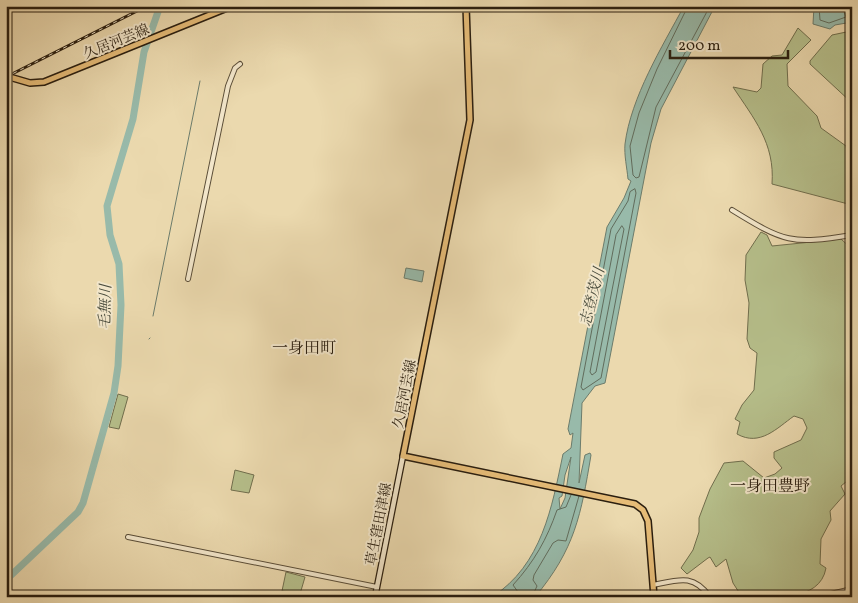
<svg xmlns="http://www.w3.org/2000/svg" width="858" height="603" font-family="Vollkorn,'Noto Serif JP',serif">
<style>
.green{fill:#b6bf8b;stroke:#706e4d}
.water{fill:#98baaa;stroke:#6c7c6c;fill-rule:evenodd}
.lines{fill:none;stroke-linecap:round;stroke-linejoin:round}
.shore{stroke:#616c5c;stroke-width:1}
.stream{stroke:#6c7c6c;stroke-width:1}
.river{stroke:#98baaa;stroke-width:7}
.tertiary-casing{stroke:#5a4d37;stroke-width:6}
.secondary-casing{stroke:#2a1e0f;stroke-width:7}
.primary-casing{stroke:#2a1e0f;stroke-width:8}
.tertiary{stroke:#f2e6ca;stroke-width:4}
.secondary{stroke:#f2e6ca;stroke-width:4.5}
.primary{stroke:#e6bc77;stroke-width:5}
.rail-casing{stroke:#2a1e0f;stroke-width:3}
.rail{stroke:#f2e6ca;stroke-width:1;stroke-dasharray:4;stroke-linecap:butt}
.labels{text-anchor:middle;stroke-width:4;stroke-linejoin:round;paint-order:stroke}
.street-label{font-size:14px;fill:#2a1e0f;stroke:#f2e6ca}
.water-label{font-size:15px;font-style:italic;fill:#4b4d3e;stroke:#f2e6ca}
.quarter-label{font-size:16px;fill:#2a1e0f;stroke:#f2e6ca}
</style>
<rect width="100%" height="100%" fill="#ebd9ae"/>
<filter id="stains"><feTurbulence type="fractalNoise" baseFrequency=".004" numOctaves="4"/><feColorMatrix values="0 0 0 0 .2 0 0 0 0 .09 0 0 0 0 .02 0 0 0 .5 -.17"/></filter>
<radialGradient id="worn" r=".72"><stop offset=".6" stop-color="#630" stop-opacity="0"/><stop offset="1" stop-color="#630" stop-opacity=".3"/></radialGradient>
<!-- green -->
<g class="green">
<path d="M798 28 811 40 787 64 788 86 817 116 821 128 846 146 848 157 852 160V205L772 184C775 143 754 119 733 87L757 92 761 88 763 64 772 56 782 55Z"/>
<polygon points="851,31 852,32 852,103 810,64 810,61 832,35"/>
<path d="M761 232 767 235 772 246 841 239 852 249V477L841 486 845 494 830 511 831 520 821 539 820 564 826 568C820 603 770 597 742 597L733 583 726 559 716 567 710 557 708 558 687 574 681 568 693 550 699 532V518L710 489 724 463 743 461 764 478 775 474 782 468 774 458V452L801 440 807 428 803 419 794 416C777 428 760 447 737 434L740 422 735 419 742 405 754 390 757 353 750 348 747 339 749 303 745 280 746 255Z"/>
<polygon points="118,394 128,397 119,429 109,427"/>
<polygon points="235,470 254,475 249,493 231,490"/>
<polygon points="286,572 305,577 300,594 282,591"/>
</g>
<!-- water -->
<g class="water">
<path d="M684 6H715L661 109 651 143 605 383 595 386 582 403 579 483 585 455 590 453 591 455C581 515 575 549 535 597H511L513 592 507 597H492C542 565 552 507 563 454L571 448 573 433 570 435 568 429 607 227 624 198 631 181 628 179C627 168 624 155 625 144 631 97 662 47 684 6ZM571 457 565 498 560 509 559 498 562 496 565 475Z"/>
<polygon points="814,6 846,6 852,12 852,22 835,25 830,29 813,24"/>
<polygon points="406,268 424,271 422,282 404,278"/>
</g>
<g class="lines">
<!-- shore -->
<g class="shore">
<polyline points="688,6 657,69 639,113 630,146 633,175 636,178 639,177 656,107 710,6"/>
<polyline points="819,6 820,20 829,23 846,17 842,6"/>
<polygon points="635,189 636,193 601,378 583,390 581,387 611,229 628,201 630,192"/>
<polygon points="622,226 624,229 596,372 592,375 590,372 616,235"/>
<path d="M518 597V592L513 585C534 562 547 539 557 510L566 507 571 495"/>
<polyline points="532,597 537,586 533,580 534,575 553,543 558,540 566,541 579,496"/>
</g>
<!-- stream -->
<g class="stream">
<polyline points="153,316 200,81"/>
<polyline points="149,339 150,338"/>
</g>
<!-- river -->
<polyline class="river" points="6,580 78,512 83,503 114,393 118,366 121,305 119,264 110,235 107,206 133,119 144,52 160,6"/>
<defs>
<g id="tertiary">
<path d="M732 210C784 242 791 245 852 235"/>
<polyline points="188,279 228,86 235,68 240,64"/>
<polyline points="128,537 377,587"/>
<path d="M653 585C678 580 693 573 710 597"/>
<polyline points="818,597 852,589"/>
</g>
<polyline id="secondary" points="375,597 403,456"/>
<g id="primary">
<polyline points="466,6 470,120 403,456 635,504 643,510 648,521 654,597"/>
<polyline points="6,76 30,83 44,82 232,6"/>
</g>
</defs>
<!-- tertiary casing -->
<use href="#tertiary" class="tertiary-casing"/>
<!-- secondary casing -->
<use href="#secondary" class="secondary-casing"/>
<!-- primary casing -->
<use href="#primary" class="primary-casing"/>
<!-- tertiary -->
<use href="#tertiary" class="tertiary"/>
<!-- secondary -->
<use href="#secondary" class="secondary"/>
<!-- primary -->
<use href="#primary" class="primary"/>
<defs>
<polyline id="rail" points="6,77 147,6"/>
</defs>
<!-- rail casing -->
<use href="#rail" class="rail-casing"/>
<!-- rail -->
<use href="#rail" class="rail"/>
</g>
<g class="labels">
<!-- street labels -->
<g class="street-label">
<text transform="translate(116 41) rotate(-22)" y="5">久居河芸線</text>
<text transform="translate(404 394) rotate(-79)" y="5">久居河芸線</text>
<text transform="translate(378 524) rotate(-79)" y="5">草生窪田津線</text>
</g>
<!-- water labels -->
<g class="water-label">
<text transform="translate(592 297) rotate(-76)" y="5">志登茂川</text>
<text transform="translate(105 307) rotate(-89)" y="5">毛無川</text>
</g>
<!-- quarter labels -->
<g class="quarter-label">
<text x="304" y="353">一身田町</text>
<text x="770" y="491">一身田豊野</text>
</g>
</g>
<!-- margin -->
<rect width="858" height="603" fill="none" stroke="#ebd9ae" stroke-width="25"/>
<rect x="8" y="8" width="843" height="588" fill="none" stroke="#2a1e0f" stroke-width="2.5"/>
<rect x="12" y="12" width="833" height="578" fill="none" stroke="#2a1e0f"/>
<!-- scale -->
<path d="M670 50v8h118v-8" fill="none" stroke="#2a1e0f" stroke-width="2.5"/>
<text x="678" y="50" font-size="15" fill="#2a1e0f" stroke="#f2e6ca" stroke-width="4" paint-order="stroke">200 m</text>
<rect width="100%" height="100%" filter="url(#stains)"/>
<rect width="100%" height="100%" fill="url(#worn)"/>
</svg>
